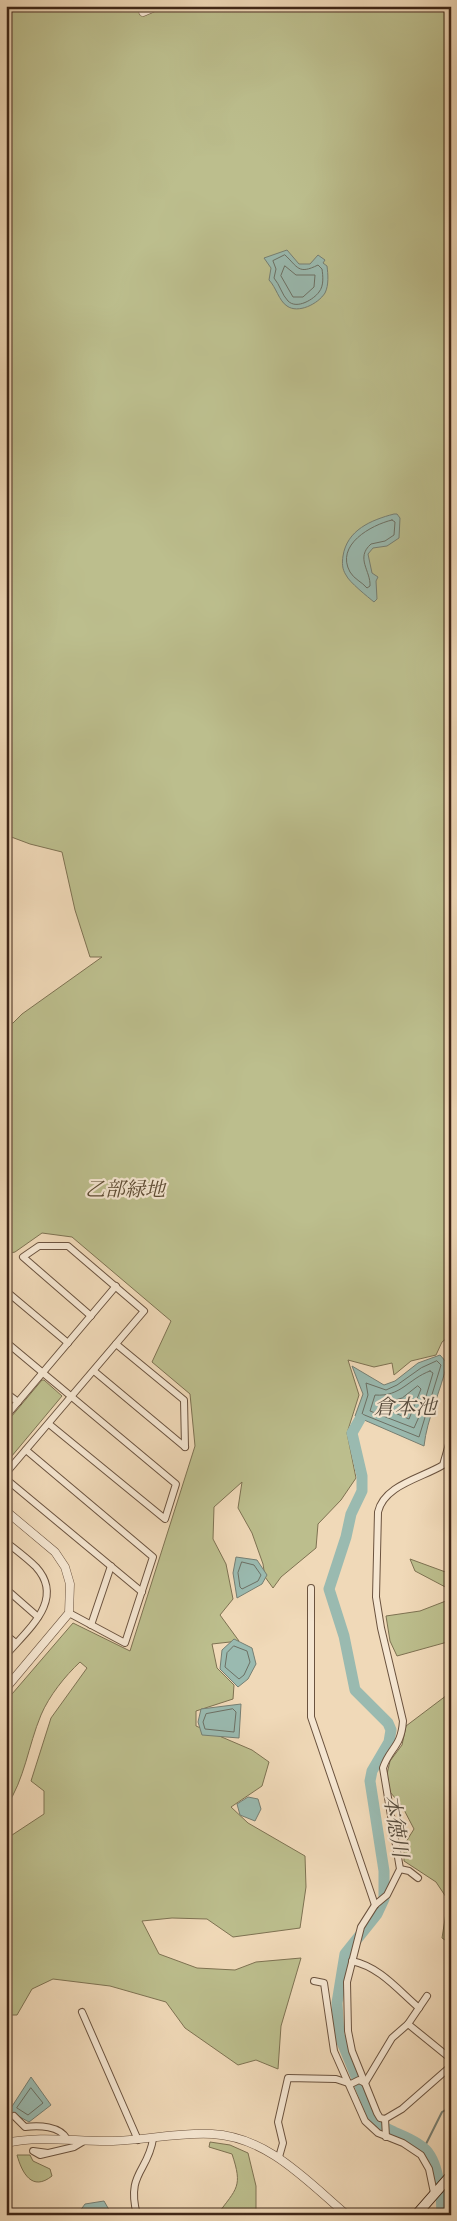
<svg xmlns="http://www.w3.org/2000/svg" width="457" height="2221" font-family="'Libre Bodoni','Noto Serif JP',serif">
<style>
.green{fill:#bcbe8d;stroke:#7e7252}
.water{fill:#9abab0;stroke:#767f73}
.lines{fill:none;stroke-linecap:round;stroke-linejoin:round}
.shore{stroke:#6c7064;stroke-width:1}
.stream{stroke:#767f73;stroke-width:2}
.river{stroke:#9abab0;stroke-width:11}
.minor-casing{stroke:#6b533f;stroke-width:8}
.tertiary-casing{stroke:#6b533f;stroke-width:9}
.secondary-casing{stroke:#3f2617;stroke-width:11}
.minor{stroke:#f5e6d1;stroke-width:6}
.tertiary{stroke:#f5e6d1;stroke-width:8}
.secondary{stroke:#f5e6d1;stroke-width:9}
.labels{text-anchor:middle;stroke-width:4.5;stroke-linejoin:round;paint-order:stroke}
.park-label{font-size:20px;font-style:italic;fill:#5e4c34;stroke:#f5e6d1}
.water-label{font-size:21px;font-style:italic;fill:#564b3d;stroke:#f5e6d1}
</style>
<rect width="100%" height="100%" fill="#f0d9b8"/>
<filter id="stains"><feTurbulence type="fractalNoise" baseFrequency=".004" numOctaves="4"/><feColorMatrix values="0 0 0 0 .2 0 0 0 0 .09 0 0 0 0 .02 0 0 0 .5 -.17"/></filter>
<radialGradient id="worn" r=".72"><stop offset=".6" stop-color="#630" stop-opacity="0"/><stop offset="1" stop-color="#630" stop-opacity=".3"/></radialGradient>
<!-- green -->
<g class="green">
<path d="M6 6H451V1259C447 1267 451 1322 451 1335L442 1342 436 1355 411 1361 394 1375 392 1363 374 1367 348 1360 359 1395 347 1433 356 1478 341 1500 318 1524 316 1548 281 1577 273 1588 265 1577 263 1564 252 1533 238 1508 242 1482 214 1507 213 1539 226 1564 233 1599 220 1615 239 1641 212 1644 217 1668 234 1685 233 1699 196 1711V1726L252 1750 269 1762 262 1786 231 1807 248 1823 305 1856 306 1887 300 1928 233 1937 207 1919 172 1918 142 1921 159 1954 197 1968 235 1970 256 1962 301 1958 281 2026 278 2069 256 2060 238 2065 185 2028 166 2002 110 1986 53 1979 32 1989 17 2015H6V1839L44 1814V1791L31 1781 51 1718 87 1668 80 1662C65 1676 49 1696 41 1715 28 1746 25 1779 6 1807V1736L11 1727 6 1724V1701L73 1623 130 1651 195 1446 190 1394 152 1362 171 1321 72 1237 42 1233 15 1252 6 1254V1026L13 1023 22 1014 102 957H90L75 910 62 852 30 844 6 835Z"/>
<polygon points="42,1380 44,1380 62,1396 6,1463 6,1423"/>
<polygon points="410,1559 451,1574 451,1590 415,1571"/>
<polygon points="451,1599 451,1641 397,1656 390,1641 386,1616 420,1611"/>
<polygon points="451,1692 451,1944 442,1938 448,1900 436,1882 404,1861 404,1845 414,1829 402,1806 390,1792 387,1774 390,1761 402,1745 406,1726"/>
<path d="M210 2142 230 2145 248 2153 256 2186V2215H217C237 2188 243 2187 232 2154L209 2147Z"/>
<path d="M17 2155H30L33 2161 50 2169 52 2176C32 2192 22 2173 17 2155Z"/>
</g>
<!-- water -->
<g class="water">
<path d="M287 250 299 264H310L318 255 325 260 323 263 327 266C328 274 329 285 325 293 318 304 298 314 287 306 279 301 276 287 269 280L271 268 264 258Z"/>
<path d="M394 514H397L400 518 399 538 387 546 373 548 368 554 372 573 378 577 376 581 377 599 374 602C368 597 349 582 346 575 342 569 342 563 343 556 347 530 371 520 394 514Z"/>
<path d="M440 1355 447 1363C441 1391 427 1418 424 1446L355 1416 363 1394 352 1366 384 1385 395 1381 418 1363Z"/>
<polygon points="236,1557 257,1560 267,1575 262,1584 237,1598 233,1573"/>
<polygon points="234,1639 252,1648 256,1664 248,1679 238,1687 220,1669 222,1650"/>
<polygon points="241,1704 239,1738 202,1735 198,1722 201,1709"/>
<polygon points="248,1797 258,1799 261,1809 255,1821 240,1815 237,1804"/>
<polygon points="31,2077 51,2105 29,2122 9,2111"/>
<polygon points="104,2201 112,2215 77,2215 85,2204"/>
</g>
<g class="lines">
<!-- shore -->
<g class="shore">
<path d="M285 255C298 267 298 275 318 265L322 269C323 276 324 286 319 292 314 299 297 310 288 301 282 295 280 285 274 278L276 269 273 261Z"/>
<polygon points="285,266 296,275 315,275 314,287 303,297 293,297 281,276"/>
<path d="M392 520 395 522 394 535 385 541 371 544C355 558 371 571 370 586L367 588C362 582 354 579 350 572 335 545 371 525 392 520Z"/>
<polygon points="437,1361 441,1365 419,1437 362,1414 368,1395 366,1383 386,1390 397,1385 421,1368"/>
<path d="M430 1371 433 1373 422 1410 414 1428 370 1411 375 1395C401 1397 408 1379 430 1371Z"/>
<polygon points="418,1386 421,1389 409,1419 381,1407 382,1404 402,1398"/>
<polygon points="242,1562 254,1565 261,1575 258,1581 242,1589 240,1587 238,1573"/>
<polygon points="234,1646 247,1651 250,1662 244,1675 239,1679 225,1667 227,1653"/>
<polygon points="233,1709 236,1712 234,1732 205,1729 203,1722 206,1714"/>
<polygon points="31,2088 43,2103 28,2115 17,2108"/>
</g>
<!-- stream -->
<polyline class="stream" points="424,2148 442,2112 451,2107"/>
<!-- river -->
<path class="river" d="M360 1419 352 1433 362 1476V1491L351 1514 346 1537 329 1589 344 1636 355 1690 388 1723 391 1730 389 1742 372 1771 370 1781 384 1871V1899L377 1914 345 1954 337 2003 339 2035 374 2120C380 2126 386 2128 394 2132 424 2144 434 2151 439 2184 441 2195 443 2204 441 2215"/>
<defs>
<g id="minor">
<polyline points="6,1291 68,1343"/>
<polyline points="6,1342 176,1484 165,1519 49,1424"/>
<polyline points="116,1344 184,1400 185,1447"/>
<polyline points="94,1371 185,1447"/>
<polyline points="6,1393 18,1402"/>
<polyline points="6,1416 116,1286"/>
<polyline points="26,1450 153,1557 125,1643 69,1613"/>
<polyline points="6,1473 144,1311 68,1246 39,1246 23,1257 91,1316"/>
<polyline points="6,1479 142,1592"/>
<path d="M6 1542C16 1550 27 1558 36 1567 66 1600 27 1630 6 1655"/>
<polyline points="311,1588 311,1717 375,1905"/>
<polyline points="6,1589 38,1617"/>
<polyline points="91,1625 111,1566"/>
<polyline points="6,1635 16,1643"/>
<polyline points="400,1869 409,1871 418,1878"/>
<path d="M352 1961C380 1967 398 1990 419 2008"/>
<polyline points="314,1981 324,1983 334,2051 365,2121 378,2133 403,2143 421,2155 429,2169 434,2193"/>
<polyline points="82,2012 138,2140"/>
<polyline points="408,2024 451,2059"/>
<polyline points="365,2083 392,2038 408,2024 427,1996"/>
<path d="M14 2116 25 2127C39 2125 60 2126 67 2139"/>
<path d="M385 2119 380 2118 377 2113 352 2051 348 2031 347 1982 361 1927 375 1905 387 1895 400 1869 383 1768C390 1747 401 1748 403 1721L381 1628 376 1597 378 1512C384 1485 422 1478 443 1465L451 1437"/>
<polyline points="385,2119 402,2109 451,2066"/>
<polyline points="385,2119 386,2137"/>
<polyline points="48,2153 33,2151 40,2155 74,2147 84,2141"/>
<polyline points="279,2157 283,2143 278,2122 288,2078 336,2079 351,2084 359,2080 365,2083"/>
<path d="M137 2215C126 2173 148 2172 153 2139"/>
</g>
<g id="tertiary">
<polyline points="143,12 157,6"/>
<polyline points="6,1511 55,1552 65,1567 70,1584 69,1613 6,1688"/>
<path d="M6 2143C41 2135 77 2142 113 2141 146 2140 180 2132 212 2134 268 2137 307 2181 347 2215"/>
</g>
<polyline id="secondary" points="416,2215 451,2175"/>
</defs>
<!-- minor casing -->
<use href="#minor" class="minor-casing"/>
<!-- tertiary casing -->
<use href="#tertiary" class="tertiary-casing"/>
<!-- secondary casing -->
<use href="#secondary" class="secondary-casing"/>
<!-- minor -->
<use href="#minor" class="minor"/>
<!-- tertiary -->
<use href="#tertiary" class="tertiary"/>
<!-- secondary -->
<use href="#secondary" class="secondary"/>
</g>
<g class="labels">
<!-- park labels -->
<g class="park-label">
<text x="125" y="1196">乙部緑地</text>
</g>
<!-- water labels -->
<g class="water-label">
<text x="405" y="1414">倉本池</text>
<text transform="translate(396 1826) rotate(81)" y="7">本徳川</text>
</g>
</g>
<!-- margin -->
<rect width="457" height="2221" fill="none" stroke="#f0d9b8" stroke-width="25"/>
<rect x="8" y="8" width="442" height="2206" fill="none" stroke="#3f2617" stroke-width="2.5"/>
<rect x="12" y="12" width="432" height="2196" fill="none" stroke="#3f2617"/>
<rect width="100%" height="100%" filter="url(#stains)"/>
<rect width="100%" height="100%" fill="url(#worn)"/>
</svg>
